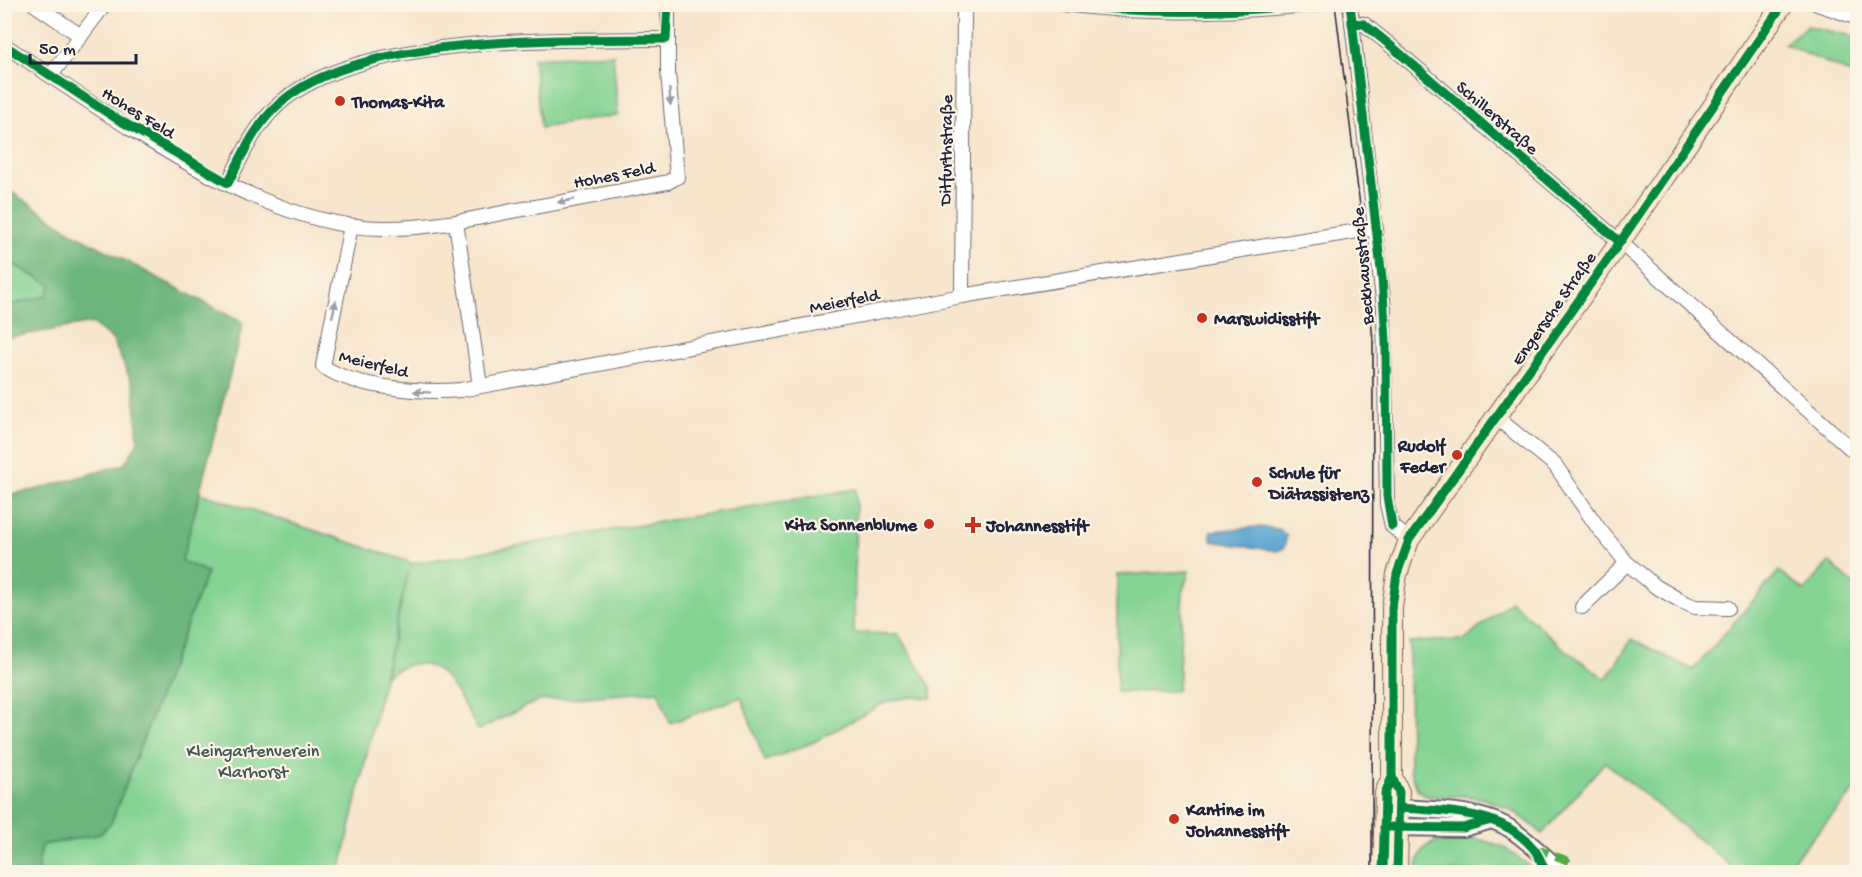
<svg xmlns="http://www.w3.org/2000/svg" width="1862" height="877" font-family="'Gochi Hand',sans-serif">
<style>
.green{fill:#85d393;stroke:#547a67;stroke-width:1.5}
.forest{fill:#6cb57d;stroke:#476c5c;stroke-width:1.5}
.water{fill:#57a2cf;stroke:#3c6285;stroke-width:1.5}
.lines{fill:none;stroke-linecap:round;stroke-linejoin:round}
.minor-casing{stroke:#6d666e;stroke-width:16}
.tertiary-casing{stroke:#6d666e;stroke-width:20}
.secondary-casing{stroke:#6d666e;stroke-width:22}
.minor{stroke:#fff;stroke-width:14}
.tertiary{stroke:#fff;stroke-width:16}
.secondary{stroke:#fde5c5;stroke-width:20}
.tram{stroke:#22223b;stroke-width:1.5}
.quiet{stroke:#53aa46;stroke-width:8;stroke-dasharray:15 8;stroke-linecap:butt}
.cycleway-casing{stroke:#fcf5e5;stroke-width:13}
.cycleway{stroke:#00873e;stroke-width:9}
.oneway{fill:#9c9ca7}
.poi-dot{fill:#c8321e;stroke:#fcf5e5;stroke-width:2}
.labels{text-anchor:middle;stroke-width:4.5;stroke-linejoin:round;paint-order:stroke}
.poi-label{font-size:18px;font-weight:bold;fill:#22223b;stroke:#fcf5e5;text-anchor:start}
.street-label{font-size:18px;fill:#22223b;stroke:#fcf5e5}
.park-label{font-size:18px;fill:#405755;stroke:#fcf5e5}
</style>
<rect width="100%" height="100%" fill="#fcf5e5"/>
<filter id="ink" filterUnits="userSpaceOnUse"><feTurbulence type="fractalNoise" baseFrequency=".0167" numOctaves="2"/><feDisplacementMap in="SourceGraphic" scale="12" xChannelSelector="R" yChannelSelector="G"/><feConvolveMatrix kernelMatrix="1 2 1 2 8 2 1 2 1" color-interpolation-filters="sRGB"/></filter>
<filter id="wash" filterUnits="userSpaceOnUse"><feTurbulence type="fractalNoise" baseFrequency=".008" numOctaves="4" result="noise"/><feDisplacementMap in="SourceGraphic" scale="24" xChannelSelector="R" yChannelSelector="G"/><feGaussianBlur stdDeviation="1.35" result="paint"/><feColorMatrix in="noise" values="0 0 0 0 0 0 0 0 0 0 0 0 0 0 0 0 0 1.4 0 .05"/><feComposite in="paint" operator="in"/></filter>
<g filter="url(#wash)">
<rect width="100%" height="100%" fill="#f7e5cc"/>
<!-- green -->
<g class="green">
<polygon points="1807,26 1857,37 1857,76 1784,44"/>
<polygon points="613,54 618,115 541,128 533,58"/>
<polygon points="4,260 52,285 46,296 5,306"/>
<path d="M856 489 854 633 898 634 931 687 932 698 910 697 886 702 814 742 765 761 741 697 670 723 658 691 537 701 478 730C462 704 444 652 405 666 397 669 391 671 385 678L408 572 340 872H37L42 845 100 834 111 823 207 572 181 562 200 493 410 562V564Z"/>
<path d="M1829 562 1857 587V788L1782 872H1738L1605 762 1542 834C1520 813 1496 798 1464 796 1452 795 1439 798 1427 796L1417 789 1410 770 1409 642 1465 640 1511 601 1562 647 1606 679 1632 639 1693 670 1779 571 1804 591Z"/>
<polygon points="1189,571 1183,591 1178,689 1175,691 1117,692 1117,575"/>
<path d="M1474 838 1502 846 1531 867 1526 872H1417C1418 834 1444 842 1474 838Z"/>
</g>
<!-- forest -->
<polygon class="forest" points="5,188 75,234 243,323 182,561 207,572 111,823 100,834 42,845 37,872 5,872 5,495 35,490 125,464 138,442 134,387 112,339 92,323 5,338 5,306 46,296 51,285 5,260"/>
<!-- water -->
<polygon class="water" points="1257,527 1278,529 1287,536 1284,548 1277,551 1211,541 1211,531"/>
</g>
<g filter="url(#ink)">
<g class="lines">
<defs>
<g id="minor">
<polyline points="34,4 81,36"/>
<path d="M1063 4C1148 15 1232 13 1317 4"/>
<polyline points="1350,4 1384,308 1387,504 1392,526 1409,540"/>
<polyline points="1817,4 1858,18"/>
<polyline points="1352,23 1364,24 1390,45 1620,242 1858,455"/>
<path d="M4 45C108 112 254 226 381 228 425 229 469 220 512 211 564 202 616 192 668 182L677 177 668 72V4"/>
<polyline points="51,75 105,4"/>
<path d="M228 183C242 156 254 127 277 106 353 33 564 40 666 39"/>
<polyline points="456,222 480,386"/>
<path d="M351 226 323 366C352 388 424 393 460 390L962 296 1376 228"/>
<polyline points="962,296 964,4"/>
<polyline points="1497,418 1555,465 1599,529 1627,563 1655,586 1681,601 1695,607 1728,608"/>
<polyline points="1582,607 1627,563"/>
</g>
<g id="tertiary">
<path d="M1387 808C1424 809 1477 809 1509 828 1528 840 1545 858 1562 872"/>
<polyline points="1385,827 1463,828 1488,821"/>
</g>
<g id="secondary">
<polyline points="1392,777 1399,792 1397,872"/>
<polyline points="1383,872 1385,793 1392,777 1392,607 1397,574 1409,540 1620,242 1783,4"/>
</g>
</defs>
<!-- minor casing -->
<use href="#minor" class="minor-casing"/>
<!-- tertiary casing -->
<use href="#tertiary" class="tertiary-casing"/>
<!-- secondary casing -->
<use href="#secondary" class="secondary-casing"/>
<!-- minor -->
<use href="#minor" class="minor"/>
<!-- tertiary -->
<use href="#tertiary" class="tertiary"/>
<!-- secondary -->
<use href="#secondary" class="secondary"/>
<!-- tram -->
<polyline class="tram" points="1335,4 1363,230 1373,341 1372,872"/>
<!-- quiet -->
<polyline class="quiet" points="1534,848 1566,860 1580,872"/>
<defs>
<g id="cycleway">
<path d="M1063 4C1148 15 1232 13 1317 4"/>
<polyline points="1350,4 1382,278 1386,340 1387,496 1392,526"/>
<polyline points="1352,23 1364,24 1390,45 1620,242"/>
<path d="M4 45 114 117 228 183C242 156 254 127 277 106 353 33 564 40 666 39L668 4"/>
<polyline points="1392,777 1399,792 1397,872"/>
<path d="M1400 808C1444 811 1502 810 1533 848 1539 854 1542 865 1546 872"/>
<polyline points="1384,827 1463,828 1488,821"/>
<polyline points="1383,872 1385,793 1392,777 1392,607 1397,574 1409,540 1620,242 1783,4"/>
</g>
</defs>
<!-- cycleway casing -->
<use href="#cycleway" class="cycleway-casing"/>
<!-- cycleway -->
<use href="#cycleway" class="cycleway"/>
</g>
<!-- one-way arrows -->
<defs><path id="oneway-solid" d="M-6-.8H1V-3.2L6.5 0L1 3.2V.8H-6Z" transform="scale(1.5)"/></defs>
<g class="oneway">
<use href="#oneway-solid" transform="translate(670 97) rotate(85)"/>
<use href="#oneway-solid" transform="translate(566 201) rotate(169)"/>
<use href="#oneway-solid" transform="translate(334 309) rotate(-77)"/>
<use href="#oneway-solid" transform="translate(422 392) rotate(-176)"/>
</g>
</g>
<!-- markers -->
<g class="poi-dot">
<circle cx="340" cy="101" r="6"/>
<circle cx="1202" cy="318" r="6"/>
<circle cx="1457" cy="455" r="6"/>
<circle cx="1257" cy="482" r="6"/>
<circle cx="929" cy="524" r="6"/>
<path d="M970 516h6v6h6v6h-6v6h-6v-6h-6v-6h6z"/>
<circle cx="1174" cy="819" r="6"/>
</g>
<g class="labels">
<!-- poi labels -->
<g class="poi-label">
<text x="352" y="107">Thomas-Kita</text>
<text x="1214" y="324">Marswidisstift</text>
<text x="1445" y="451" text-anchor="end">Rudolf<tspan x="1445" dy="21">Feder</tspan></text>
<text x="1269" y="478">Schule für<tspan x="1269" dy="21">Diätassistenz</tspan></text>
<text x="917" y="530" text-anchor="end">Kita Sonnenblume</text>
<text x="986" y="531">Johannesstift</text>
<text x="1186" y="815">Kantine im<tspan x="1186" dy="21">Johannesstift</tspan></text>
</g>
<!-- street labels -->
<g class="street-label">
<text transform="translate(139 112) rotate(32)" y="6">Hohes Feld</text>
<text transform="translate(1498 117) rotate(41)" y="6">Schillerstraße</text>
<text transform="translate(945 150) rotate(-89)" y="6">Ditfurthstraße</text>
<text transform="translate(614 174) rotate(-11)" y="6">Hohes Feld</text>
<text transform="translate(1362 266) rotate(-95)" y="6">Beckhausstraße</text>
<text transform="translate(844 300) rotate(-11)" y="6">Meierfeld</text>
<text transform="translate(1553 308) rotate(-55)" y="6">Engersche Straße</text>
<text transform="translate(374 363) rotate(14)" y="6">Meierfeld</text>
</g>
<!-- park labels -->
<g class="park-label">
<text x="253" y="756">Kleingartenverein<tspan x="253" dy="21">Klarhorst</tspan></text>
</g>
</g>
<!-- margin -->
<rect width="1862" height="877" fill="none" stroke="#fcf5e5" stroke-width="24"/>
<!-- scale -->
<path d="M30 54v9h106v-9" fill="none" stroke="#22223b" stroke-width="3"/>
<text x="39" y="54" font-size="18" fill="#22223b" stroke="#fcf5e5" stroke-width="4.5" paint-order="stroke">50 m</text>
</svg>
